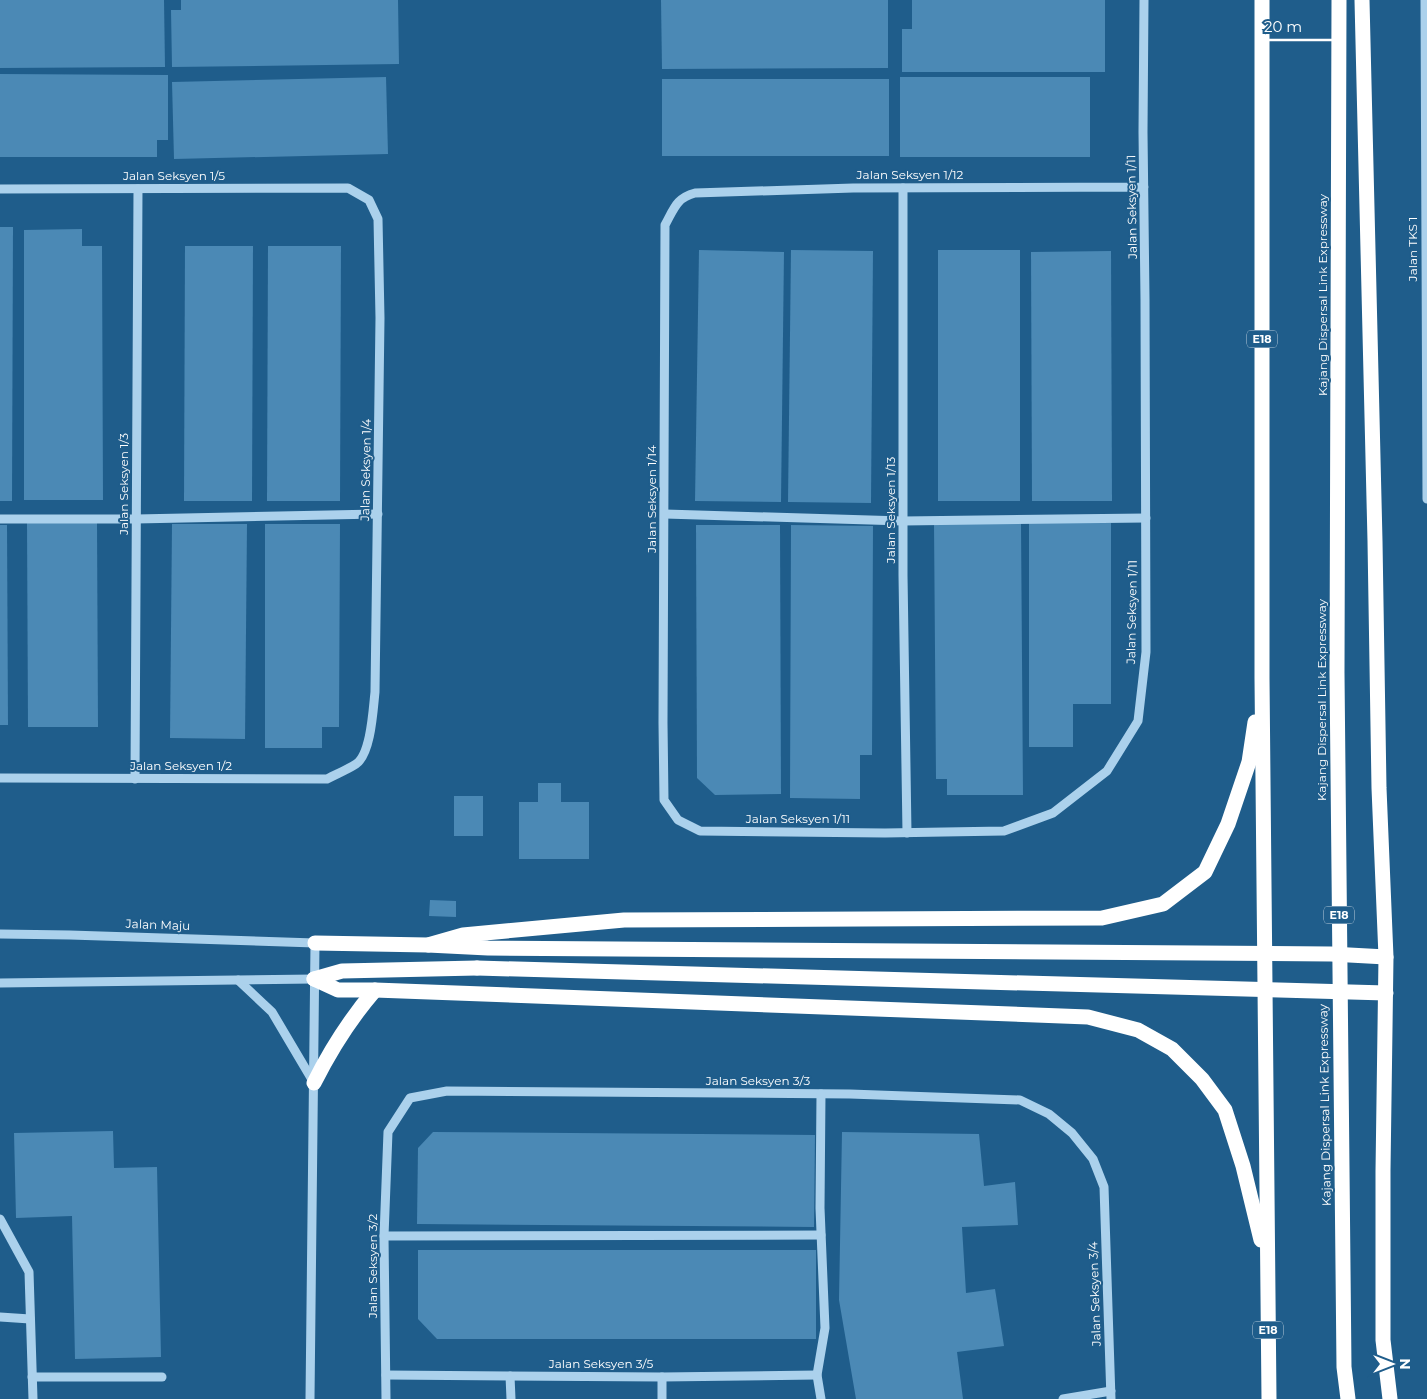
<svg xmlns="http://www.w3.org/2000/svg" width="1427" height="1399" font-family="Montserrat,sans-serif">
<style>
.building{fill:#4b89b5}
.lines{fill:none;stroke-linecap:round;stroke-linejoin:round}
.minor{stroke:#abd1ec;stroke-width:9}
.highway{stroke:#fff;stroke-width:15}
.highway-bridge{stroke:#fff;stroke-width:15}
.labels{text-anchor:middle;stroke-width:4;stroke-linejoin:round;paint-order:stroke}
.shield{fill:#1f5d8b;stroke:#bccedc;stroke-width:1}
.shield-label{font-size:11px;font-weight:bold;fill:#fff}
.street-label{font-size:12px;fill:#fff;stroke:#1f5d8b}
</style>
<rect width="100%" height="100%" fill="#1f5d8b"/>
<!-- building -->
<g class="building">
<polygon points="0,0 164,0 165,67 0,68"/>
<polygon points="181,0 398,0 399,64 172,67 171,10 181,10"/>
<polygon points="661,0 888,0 888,68 662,69"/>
<polygon points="912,0 1105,0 1105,72 902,72 902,29 912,29"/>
<polygon points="0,74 168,75 168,140 157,140 157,157 0,157"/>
<polygon points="386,77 388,154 174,159 172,82"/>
<rect x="900" y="77" width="190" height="80"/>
<rect x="662" y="79" width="227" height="77"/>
<polygon points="0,227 13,227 12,501 0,501"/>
<polygon points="82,229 82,246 102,246 103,500 24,500 24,230"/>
<polygon points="185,246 253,246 252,501 184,501"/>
<polygon points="268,246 341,246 340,501 267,501"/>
<polygon points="699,250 784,252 781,502 695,501"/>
<polygon points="791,250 873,251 871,503 788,502"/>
<rect x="938" y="250" width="82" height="251"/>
<polygon points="1111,251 1112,501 1032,501 1031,252"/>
<polygon points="27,523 97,523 98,727 28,727"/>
<polygon points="934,523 1021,523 1023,795 947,795 947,779 936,779"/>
<polygon points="1029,523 1111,523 1111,704 1073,704 1073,747 1029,747"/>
<polygon points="172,524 247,524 245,739 170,738"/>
<polygon points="265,524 340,524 339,727 322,727 322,748 265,748"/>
<polygon points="0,525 7,525 8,725 0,725"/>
<polygon points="696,525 780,525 781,794 715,795 697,778"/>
<polygon points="791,525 873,526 872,755 860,755 860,799 790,798"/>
<polygon points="538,783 561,783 561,802 589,802 589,859 519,859 519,802 538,802"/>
<rect x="454" y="796" width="29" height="40"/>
<polygon points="430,900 456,901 456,917 429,916"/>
<polygon points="113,1131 114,1168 157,1167 161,1357 75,1359 72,1216 16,1218 14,1133"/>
<polygon points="433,1132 815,1135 814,1227 417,1224 418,1148"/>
<polygon points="842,1132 979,1134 984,1186 1015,1182 1018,1225 962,1227 966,1293 995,1289 1004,1346 957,1352 963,1399 856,1399 839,1300"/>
<polygon points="418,1250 816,1250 816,1339 437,1339 418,1319"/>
</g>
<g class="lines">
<!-- minor -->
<g class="minor">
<polyline points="1425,0 1427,499"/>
<path d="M1144 187 853 188 695 193C676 198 674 209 665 225L663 723 664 800 678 820 700 831 885 833 1004 831 1053 813 1107 771 1138 721 1146 652 1145 299 1143 132 1144 0"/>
<polyline points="903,188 903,575 907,833"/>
<path d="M0 189 348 188 369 200 378 219 380 318 375 692C373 710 371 754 356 764 347 770 336 774 327 779L0 778"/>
<polyline points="665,514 903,521 1146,518"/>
<polyline points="0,519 136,519 378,514"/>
<polyline points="135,779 138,189"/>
<polyline points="0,934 70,935 315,943 310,1399"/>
<polyline points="238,980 272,1012 314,1083"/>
<polyline points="0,983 314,979"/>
<polyline points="0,1219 29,1272 33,1399"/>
<polyline points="384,1236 821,1235"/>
<polyline points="0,1317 30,1319"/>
<polyline points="386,1375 662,1377 817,1375"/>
<polyline points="510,1376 511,1399"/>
<polyline points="32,1377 162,1377"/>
<polyline points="662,1377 662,1399"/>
<polyline points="386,1399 384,1236 388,1132 410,1098 447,1091 850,1094 1020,1100 1049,1114 1072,1133 1093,1159 1104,1187 1111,1399"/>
<polyline points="821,1399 817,1375 825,1328 820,1208 821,1094"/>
<polyline points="1063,1399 1111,1391"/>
</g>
<!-- highway -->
<g class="highway">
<polyline points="1262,0 1262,678 1269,1399"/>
<polyline points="1339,0 1337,673 1344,1367 1348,1399"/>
<polyline points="1362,0 1375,541 1379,788 1386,957 1383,1171 1383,1340 1390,1399"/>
<polyline points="315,943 428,945 463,935 624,920 1102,918 1163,904 1205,872 1228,824 1249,762 1255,722"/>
<polyline points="314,979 338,990 375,990 1088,1017 1138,1030 1172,1049 1202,1079 1225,1110 1243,1166 1261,1240"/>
<polyline points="314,979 342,971 477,968"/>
<path d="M314 1083C331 1049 350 1019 375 990"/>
</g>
<!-- highway-bridge -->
<g class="highway-bridge">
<polyline points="428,945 488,948 1331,954 1386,957"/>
<polyline points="477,968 1386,993"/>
</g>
</g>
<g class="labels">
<!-- shield labels -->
<g class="shield">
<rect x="1247" y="330.5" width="30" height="17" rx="4"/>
<rect x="1324" y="906.5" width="30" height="17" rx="4"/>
<rect x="1253" y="1321.5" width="30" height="17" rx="4"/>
</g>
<g class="shield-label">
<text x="1262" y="343">E18</text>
<text x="1339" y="919">E18</text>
<text x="1268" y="1334">E18</text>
</g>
<!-- street labels -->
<g class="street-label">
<text x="910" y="179">Jalan Seksyen 1/12</text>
<text x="174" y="180">Jalan Seksyen 1/5</text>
<text transform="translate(1132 207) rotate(-91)" y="4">Jalan Seksyen 1/11</text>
<text transform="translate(1413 249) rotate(-90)" y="4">Jalan TKS 1</text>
<text transform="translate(1323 295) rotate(-90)" y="4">Kajang Dispersal Link Expressway</text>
<text transform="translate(366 470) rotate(-89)" y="4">Jalan Seksyen 1/4</text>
<text transform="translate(124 484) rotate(-90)" y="4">Jalan Seksyen 1/3</text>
<text transform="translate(652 499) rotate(-90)" y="4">Jalan Seksyen 1/14</text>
<text transform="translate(891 510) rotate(-90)" y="4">Jalan Seksyen 1/13</text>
<text transform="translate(1132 612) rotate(-89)" y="4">Jalan Seksyen 1/11</text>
<text transform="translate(1322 700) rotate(-90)" y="4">Kajang Dispersal Link Expressway</text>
<text x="181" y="770">Jalan Seksyen 1/2</text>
<text x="798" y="823">Jalan Seksyen 1/11</text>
<text transform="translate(158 925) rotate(2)" y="4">Jalan Maju</text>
<text x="758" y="1085">Jalan Seksyen 3/3</text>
<text transform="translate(1325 1105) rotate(-91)" y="4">Kajang Dispersal Link Expressway</text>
<text transform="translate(373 1266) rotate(-90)" y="4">Jalan Seksyen 3/2</text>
<text transform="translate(1095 1294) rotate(-92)" y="4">Jalan Seksyen 3/4</text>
<text x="601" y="1368">Jalan Seksyen 3/5</text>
</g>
</g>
<!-- north arrow -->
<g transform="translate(1392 1364) rotate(90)" stroke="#1f5d8b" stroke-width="4" paint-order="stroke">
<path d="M0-4L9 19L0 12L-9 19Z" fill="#ffffff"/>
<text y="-8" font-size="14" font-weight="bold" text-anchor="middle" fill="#ffffff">N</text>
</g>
<!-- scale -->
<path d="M1257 32v8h82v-8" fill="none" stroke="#ffffff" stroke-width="2.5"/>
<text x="1264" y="32" font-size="15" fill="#ffffff" stroke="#1f5d8b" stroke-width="4" paint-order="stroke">20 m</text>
</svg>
